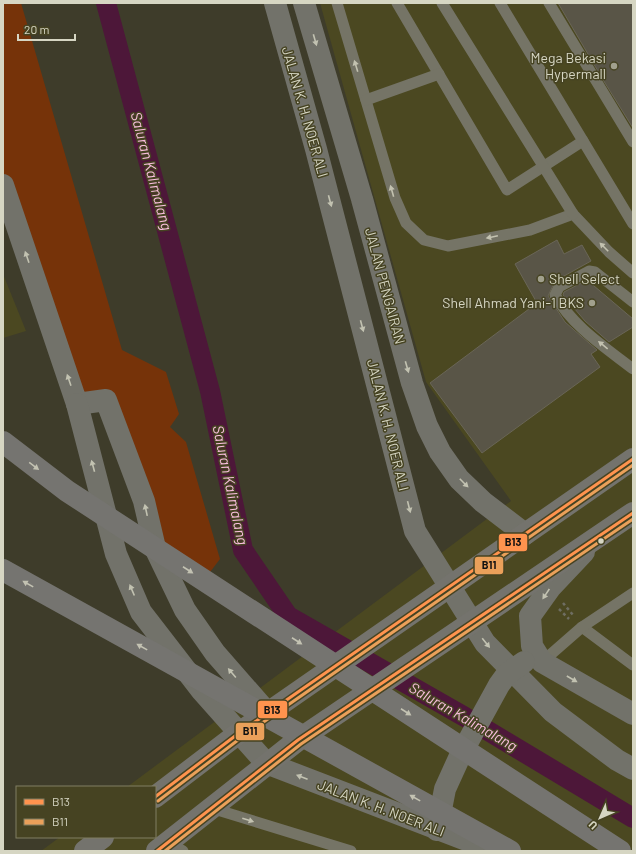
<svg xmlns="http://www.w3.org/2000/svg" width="636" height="854" font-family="Barlow,sans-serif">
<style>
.built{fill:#4b4821}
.green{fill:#763309}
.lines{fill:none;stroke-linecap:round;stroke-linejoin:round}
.canal{stroke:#4d1739;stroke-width:20}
.building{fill:#595547;stroke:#6a6657}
.path{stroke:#6f6e62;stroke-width:2.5;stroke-dasharray:3 3;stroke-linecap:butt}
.service{stroke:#757466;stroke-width:11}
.primary{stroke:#72726a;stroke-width:22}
.trunk{stroke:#74736d;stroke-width:22}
.motorway{stroke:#757470;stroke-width:22}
.bus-1-casing{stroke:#464322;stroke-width:6}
.bus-2-casing{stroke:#464322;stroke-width:6}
.bus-1{stroke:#ff934e;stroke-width:3}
.bus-2{stroke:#eaa05a;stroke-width:3}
.oneway{fill:#c2c2b1}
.oneway2{fill:#c3c2b0}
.oneway3{fill:#c3c2b2}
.poi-dot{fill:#a1a08d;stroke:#464322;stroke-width:1.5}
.bus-dot{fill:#d6d6c3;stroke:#464322;stroke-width:1.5}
.labels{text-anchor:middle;stroke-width:3;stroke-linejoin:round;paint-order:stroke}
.poi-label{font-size:14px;fill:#d6d6c3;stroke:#464322;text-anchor:end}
.street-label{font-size:14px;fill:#d6d6c3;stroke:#464322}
.water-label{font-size:15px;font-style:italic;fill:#fabedf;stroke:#464322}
.line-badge{stroke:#464322;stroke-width:1.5}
.pale-badge-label{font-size:11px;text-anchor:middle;font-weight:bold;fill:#111}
</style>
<rect width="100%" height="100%" fill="#3e3c2a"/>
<!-- built -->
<g class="built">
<polygon points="320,3 633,3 633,851 41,851 60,837 155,837 155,787 127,787 511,501 426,382"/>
<polygon points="3,274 26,331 3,338"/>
</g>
<!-- green -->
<polygon class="green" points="3,3 21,3 122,350 166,372 179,414 170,427 186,442 220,559 204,580 155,548 106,400 77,404 3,185"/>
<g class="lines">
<!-- canal -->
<polyline class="canal" points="106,3 210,391 243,550 288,616 465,717 633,818"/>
</g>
<!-- building -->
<g class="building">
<polygon points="558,3 633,3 633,128 605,83"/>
<polygon points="557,240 564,254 582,245 591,261 555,281 548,296 565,322 597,350 591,354 600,367 482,453 430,383 537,303 515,264"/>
<polygon points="587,280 633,319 633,327 609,342 585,321 563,295 564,292"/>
</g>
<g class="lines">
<!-- path -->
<g class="path">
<polyline points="563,603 573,615"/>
<polyline points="559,609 569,619"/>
</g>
<!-- service -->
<g class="service">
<polyline points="337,3 395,198 406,223 424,240 448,246 530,230 573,214 609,252 633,273"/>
<polyline points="397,3 507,190 583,141"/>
<polyline points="442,3 573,214"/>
<polyline points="500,3 633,224"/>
<polyline points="549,3 633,142"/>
<polyline points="366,100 439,74"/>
<path d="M633 302 600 276 595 272 589 271 559 287 555 295C572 326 606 348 633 369"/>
<polyline points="582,627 633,665"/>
<polyline points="542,662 582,627 633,593"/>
<polyline points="211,808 351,851"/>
<polyline points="168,842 183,851"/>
</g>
<!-- primary -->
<g class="primary">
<polyline points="275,3 316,149 415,531 485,643 553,712 617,760 633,769"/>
<polyline points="304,3 362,199 412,383 427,426 440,452 459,479 483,502 525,534"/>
<polyline points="3,185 77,404 106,400 144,501 155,548 185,610 215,653 271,717"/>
<polyline points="77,404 116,554 141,612 202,691 266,763 495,851"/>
<polyline points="584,552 550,588 530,616 532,646 542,662 633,714"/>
<polyline points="437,830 445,789 460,756 499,685 507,674 524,662"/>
</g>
<!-- trunk -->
<g class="trunk">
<polyline points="155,797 239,733 633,459"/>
<polyline points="85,851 103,837"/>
<polyline points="157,851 298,740 633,513"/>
</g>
<!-- motorway -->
<g class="motorway">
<polyline points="3,442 67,491 620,851"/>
<polyline points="3,570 510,851"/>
</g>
<defs>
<g id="bus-1">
<polyline points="155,797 239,733 633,459"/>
<polyline points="157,851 298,740 633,513"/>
</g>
<g id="bus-2">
<polyline points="158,801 242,737 633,465"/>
<polyline points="165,851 301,744 633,519"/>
</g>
</defs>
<!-- bus-1 casing -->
<use href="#bus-1" class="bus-1-casing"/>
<!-- bus-2 casing -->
<use href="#bus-2" class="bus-2-casing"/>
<!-- bus-1 -->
<use href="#bus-1" class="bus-1"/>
<!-- bus-2 -->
<use href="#bus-2" class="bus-2"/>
</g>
<!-- one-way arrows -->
<defs><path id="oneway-solid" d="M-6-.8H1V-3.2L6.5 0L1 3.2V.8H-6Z"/></defs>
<g class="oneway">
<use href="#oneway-solid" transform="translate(315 40) rotate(74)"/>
<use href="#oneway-solid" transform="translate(330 201) rotate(75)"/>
<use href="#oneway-solid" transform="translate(27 257) rotate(-109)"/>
<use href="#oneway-solid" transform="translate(362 326) rotate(75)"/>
<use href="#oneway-solid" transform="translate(407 367) rotate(74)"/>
<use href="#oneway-solid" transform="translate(69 380) rotate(-109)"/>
<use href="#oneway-solid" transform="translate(93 466) rotate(-105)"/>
<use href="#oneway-solid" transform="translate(464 483) rotate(45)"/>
<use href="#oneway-solid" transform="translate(409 507) rotate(76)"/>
<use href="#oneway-solid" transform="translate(146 510) rotate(-102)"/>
<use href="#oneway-solid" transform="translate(132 590) rotate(-113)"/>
<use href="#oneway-solid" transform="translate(546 594) rotate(124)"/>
<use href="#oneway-solid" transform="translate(486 643) rotate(51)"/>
<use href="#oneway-solid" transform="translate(232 673) rotate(-130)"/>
<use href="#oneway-solid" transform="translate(572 679) rotate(30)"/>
<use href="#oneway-solid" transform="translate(302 777) rotate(-159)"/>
</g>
<g class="oneway2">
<use href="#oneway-solid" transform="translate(356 66) rotate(-107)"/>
<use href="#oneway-solid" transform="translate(392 191) rotate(-106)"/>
<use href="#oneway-solid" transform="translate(492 237) rotate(168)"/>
<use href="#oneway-solid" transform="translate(604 247) rotate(-135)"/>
<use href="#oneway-solid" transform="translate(603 345) rotate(-141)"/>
<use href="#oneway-solid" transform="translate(248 820) rotate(18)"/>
</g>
<g class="oneway3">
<use href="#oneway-solid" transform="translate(34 466) rotate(37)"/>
<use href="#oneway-solid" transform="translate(188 570) rotate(33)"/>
<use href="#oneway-solid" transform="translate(28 584) rotate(-151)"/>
<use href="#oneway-solid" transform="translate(297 641) rotate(33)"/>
<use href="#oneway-solid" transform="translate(142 647) rotate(-151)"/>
<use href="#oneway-solid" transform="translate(406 712) rotate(33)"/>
<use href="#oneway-solid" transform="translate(415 798) rotate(-151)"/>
</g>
<!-- markers -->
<g class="poi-dot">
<circle cx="614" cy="66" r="4"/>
<circle cx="541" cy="279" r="4"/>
<circle cx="592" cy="303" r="4"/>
</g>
<circle class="bus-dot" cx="601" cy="541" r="3.5"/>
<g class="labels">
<!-- poi labels -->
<g class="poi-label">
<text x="606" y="63">Mega Bekasi<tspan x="606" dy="16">Hypermall</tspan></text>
<text x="549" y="284" text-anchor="start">Shell Select</text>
<text x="584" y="308">Shell Ahmad Yani-1 BKS</text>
</g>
<!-- street labels -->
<g class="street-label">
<text transform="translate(305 112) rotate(74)" y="5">JALAN K. H. NOER ALI</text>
<text transform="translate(385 286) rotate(75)" y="5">JALAN PENGAIRAN</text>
<text transform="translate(388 425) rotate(76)" y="5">JALAN K. H. NOER ALI</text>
<text transform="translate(381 808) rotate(21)" y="5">JALAN K. H. NOER ALI</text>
</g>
<!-- water labels -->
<g class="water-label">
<text transform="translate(151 171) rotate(75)" y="5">Saluran Kalimalang</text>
<text transform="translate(230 485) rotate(78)" y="5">Saluran Kalimalang</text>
<text transform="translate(463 717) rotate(30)" y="5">Saluran Kalimalang</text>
</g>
</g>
<g class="line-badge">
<rect x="498" y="533" width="30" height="19" rx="4" fill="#ff934e"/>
<rect x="474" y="556" width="30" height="19" rx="4" fill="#eaa05a"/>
<rect x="257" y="700" width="31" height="19" rx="4" fill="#ff934e"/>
<rect x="235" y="722" width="30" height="19" rx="4" fill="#eaa05a"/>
</g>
<g class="pale-badge-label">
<text x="513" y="546">B13</text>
<text x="489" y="569">B11</text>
<text x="272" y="714">B13</text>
<text x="250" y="735">B11</text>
</g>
<!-- border -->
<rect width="636" height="854" fill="none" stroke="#d6d6c3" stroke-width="8"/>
<!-- legend -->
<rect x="16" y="786" width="140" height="52" fill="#464322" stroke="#807e62"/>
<rect x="24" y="799" width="20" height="6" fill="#ff934e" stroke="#807e62"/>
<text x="52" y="806" font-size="12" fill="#d6d6c3">B13</text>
<rect x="24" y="819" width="20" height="6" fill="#eaa05a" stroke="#807e62"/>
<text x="52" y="826" font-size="12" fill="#d6d6c3">B11</text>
<!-- north arrow -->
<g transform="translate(600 818) rotate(225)" stroke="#464322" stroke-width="3" paint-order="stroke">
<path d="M0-3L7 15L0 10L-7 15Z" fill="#d6d6c3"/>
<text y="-6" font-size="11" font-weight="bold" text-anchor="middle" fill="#d6d6c3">U</text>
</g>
<!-- scale -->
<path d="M18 34v6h57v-6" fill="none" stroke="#d6d6c3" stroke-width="2"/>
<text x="24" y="34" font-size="12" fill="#d6d6c3" stroke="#464322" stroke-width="3" paint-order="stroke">20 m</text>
</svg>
